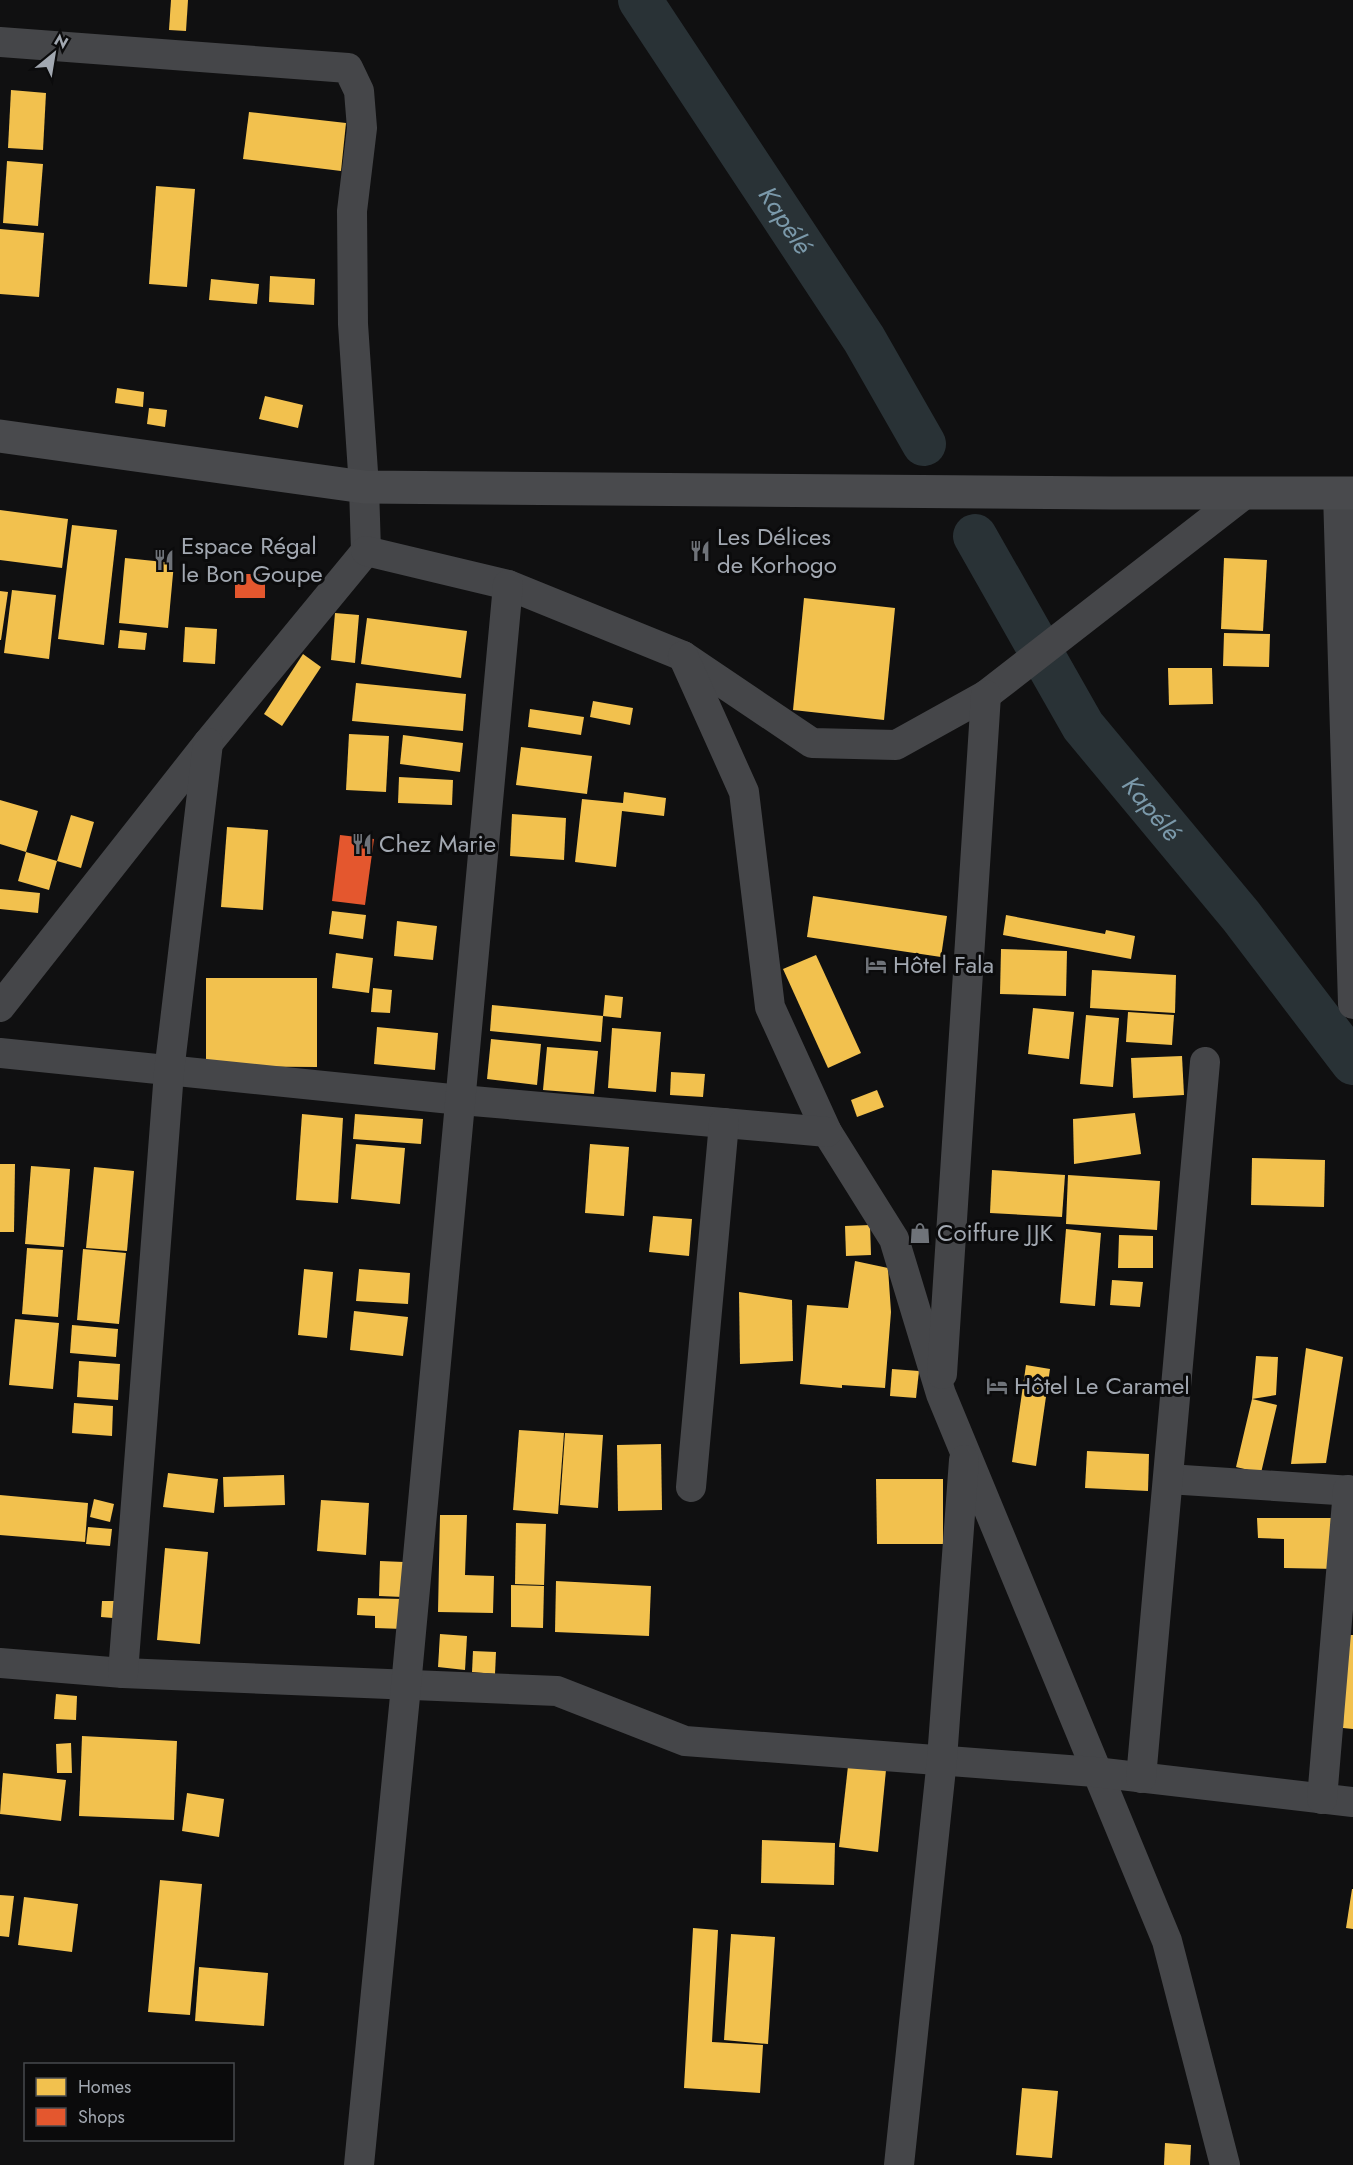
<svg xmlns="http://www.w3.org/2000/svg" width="1353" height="2165" font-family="Jost,sans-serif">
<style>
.homes{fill:#f2c14e}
.shops{fill:#e4572e}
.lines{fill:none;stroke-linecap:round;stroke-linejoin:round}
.river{stroke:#293236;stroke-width:44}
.street{stroke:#454649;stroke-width:30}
.secondary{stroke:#494a4d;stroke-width:33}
.labels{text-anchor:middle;stroke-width:6;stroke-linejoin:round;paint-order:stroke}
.poi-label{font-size:24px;fill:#a2a8b1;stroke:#0b0b0c;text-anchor:start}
.water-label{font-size:26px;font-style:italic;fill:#7b99aa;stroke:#0b0b0c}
</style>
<rect width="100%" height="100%" fill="#101011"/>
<!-- homes -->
<g class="homes">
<polygon points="171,0 188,0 186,31 169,30"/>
<polygon points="11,90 46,93 43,150 8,148"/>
<polygon points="249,112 346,123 341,171 243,159"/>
<polygon points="7,161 43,164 38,226 3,223"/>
<polygon points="156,186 195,189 187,287 149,284"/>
<polygon points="0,229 44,233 39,297 0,294"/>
<polygon points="270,276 315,279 314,305 269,302"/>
<polygon points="211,279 259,284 257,304 209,300"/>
<polygon points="117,388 144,392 143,407 115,403"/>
<polygon points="265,396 303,405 298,428 259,419"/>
<polygon points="149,408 167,410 165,427 147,424"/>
<polygon points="0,510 68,519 62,568 0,560"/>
<polygon points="72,525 117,530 104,645 58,639"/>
<polygon points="125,558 174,563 168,628 119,623"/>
<polygon points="1224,558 1267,560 1263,631 1221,629"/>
<polygon points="12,590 56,595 49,659 4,653"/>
<polygon points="0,591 8,592 1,640 0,640"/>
<polygon points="804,598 895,608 884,720 793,710"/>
<polygon points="335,613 359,615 355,663 331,660"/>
<polygon points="367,618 467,631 461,678 361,664"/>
<polygon points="185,627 217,629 215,664 183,662"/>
<polygon points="120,630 147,633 145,650 118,648"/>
<polygon points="1224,633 1270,634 1269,667 1223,666"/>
<polygon points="303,654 321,667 282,726 264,714"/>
<polygon points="1168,668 1212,668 1213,704 1169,705"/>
<polygon points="356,683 466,694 463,731 352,721"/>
<polygon points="593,701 633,708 630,725 590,717"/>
<polygon points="530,709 584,717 581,735 528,727"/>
<polygon points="349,734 389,736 386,792 346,790"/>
<polygon points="403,735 463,743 460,772 400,764"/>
<polygon points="521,747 592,756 587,794 516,785"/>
<polygon points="399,777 453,780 452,805 398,803"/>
<polygon points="624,792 666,798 664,816 622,811 616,867 575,862 582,799 623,803"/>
<polygon points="0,800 38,811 26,852 57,861 49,890 18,881 26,852 0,844"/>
<polygon points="512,814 566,818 564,860 510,856"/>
<polygon points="71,815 94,822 81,868 57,861"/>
<polygon points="227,827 268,830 263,910 221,907"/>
<polygon points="0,889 40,893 38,913 0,909"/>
<polygon points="813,896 947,916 941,957 807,937"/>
<polygon points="332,911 366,915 363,939 329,934"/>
<polygon points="1006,915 1105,934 1106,930 1135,936 1131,959 1003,935"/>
<polygon points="397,921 437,926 433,960 394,956"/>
<polygon points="1001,949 1067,951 1066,996 1000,994"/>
<polygon points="336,953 373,958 369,993 332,988"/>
<polygon points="816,955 861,1053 828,1068 783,969"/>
<polygon points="1092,970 1176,975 1175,1013 1090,1008"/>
<polygon points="206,978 317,978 317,1067 206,1066"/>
<polygon points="373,988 392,990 390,1013 371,1012"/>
<polygon points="605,995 623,997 621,1018 603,1016"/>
<polygon points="492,1005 603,1016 601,1042 490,1031"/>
<polygon points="1033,1008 1074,1012 1069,1059 1028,1054"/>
<polygon points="1128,1012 1174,1015 1172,1045 1126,1042"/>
<polygon points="1086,1015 1119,1018 1113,1087 1080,1084"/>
<polygon points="377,1027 438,1033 435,1070 374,1064"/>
<polygon points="612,1028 661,1032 656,1092 608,1088"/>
<polygon points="491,1039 541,1044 537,1085 487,1079"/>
<polygon points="547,1047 598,1051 594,1094 543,1090"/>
<polygon points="1182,1056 1184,1095 1133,1098 1131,1058"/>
<polygon points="671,1072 705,1074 703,1097 670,1095"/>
<polygon points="877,1090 884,1107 857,1117 851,1100"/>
<polygon points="1135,1113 1141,1154 1074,1164 1073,1119"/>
<polygon points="302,1114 343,1118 338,1203 296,1200"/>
<polygon points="355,1114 423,1119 421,1144 353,1139"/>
<polygon points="356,1144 405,1148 400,1204 351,1199"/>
<polygon points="590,1144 629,1147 624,1216 585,1213"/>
<polygon points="1252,1158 1325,1160 1324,1207 1251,1205"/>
<polygon points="0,1164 15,1164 14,1232 0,1232"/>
<polygon points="31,1166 70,1169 64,1247 25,1244"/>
<polygon points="94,1167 134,1171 127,1251 86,1248"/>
<polygon points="992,1170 1065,1175 1062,1217 990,1213"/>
<polygon points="1068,1175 1160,1181 1157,1230 1066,1224"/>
<polygon points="653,1216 692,1219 689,1256 649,1252"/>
<polygon points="870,1225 871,1255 846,1256 845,1226"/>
<polygon points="1066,1229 1101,1233 1095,1306 1060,1303"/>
<polygon points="1119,1235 1153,1236 1153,1268 1118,1268"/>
<polygon points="27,1248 63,1250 58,1317 22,1314"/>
<polygon points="83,1249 126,1253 119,1324 77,1320"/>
<polygon points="855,1261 888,1268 891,1312 885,1388 842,1385 842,1388 800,1384 807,1305 848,1308"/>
<polygon points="304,1269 333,1272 327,1338 298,1335"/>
<polygon points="359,1269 410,1273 408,1304 356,1301"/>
<polygon points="1112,1280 1143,1282 1140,1307 1110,1305"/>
<polygon points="739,1292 792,1300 793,1361 740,1364"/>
<polygon points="354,1311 408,1317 403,1356 350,1350"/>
<polygon points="15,1319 59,1323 53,1389 9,1385"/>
<polygon points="72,1325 118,1329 116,1357 70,1353"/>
<polygon points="1306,1348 1343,1357 1326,1463 1291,1464"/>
<polygon points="1256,1356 1278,1357 1276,1395 1252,1399 1277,1405 1261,1473 1236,1467 1252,1399"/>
<polygon points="79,1361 120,1364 118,1400 77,1397"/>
<polygon points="1026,1365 1050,1369 1036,1466 1012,1462"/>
<polygon points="892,1369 919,1371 916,1398 890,1396"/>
<polygon points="74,1403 113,1406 112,1436 72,1433"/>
<polygon points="519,1430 564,1433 558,1514 513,1510"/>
<polygon points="565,1433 603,1435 598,1508 560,1505"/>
<polygon points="661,1444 662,1510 618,1511 617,1445"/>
<polygon points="1087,1451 1149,1454 1148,1491 1085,1488"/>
<polygon points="168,1473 218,1479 214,1513 163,1507"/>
<polygon points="284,1475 285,1505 224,1507 223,1477"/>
<polygon points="876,1479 943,1479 943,1544 877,1544"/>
<polygon points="0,1495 88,1503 85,1542 0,1535"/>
<polygon points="94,1499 114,1504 110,1522 90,1517"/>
<polygon points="321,1500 369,1503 366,1555 317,1551"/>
<polygon points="440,1515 467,1515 465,1575 494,1576 493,1613 438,1612"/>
<polygon points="1257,1518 1337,1518 1337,1569 1284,1568 1284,1539 1258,1538"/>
<polygon points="516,1523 546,1524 544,1585 515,1584"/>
<polygon points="88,1527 112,1529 110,1546 86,1544"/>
<polygon points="165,1548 208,1552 200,1644 157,1640"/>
<polygon points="380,1561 404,1562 403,1597 379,1596"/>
<polygon points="556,1581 651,1586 649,1636 555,1632"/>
<polygon points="511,1585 544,1586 543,1628 511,1627"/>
<polygon points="358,1598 404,1599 403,1629 375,1628 375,1616 357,1615"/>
<polygon points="102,1601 114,1601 113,1618 101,1617"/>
<polygon points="440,1634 467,1636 465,1670 438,1667"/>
<polygon points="1345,1635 1353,1635 1353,1729 1343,1728"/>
<polygon points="473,1651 496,1652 495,1674 472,1672"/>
<polygon points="56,1694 77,1696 76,1720 54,1719"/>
<polygon points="82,1736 177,1741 174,1820 79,1816"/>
<polygon points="71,1743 72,1773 57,1773 56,1744"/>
<polygon points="848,1766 886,1770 878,1852 839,1847"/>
<polygon points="3,1773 66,1780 61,1821 0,1814"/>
<polygon points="187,1793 224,1799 219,1837 182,1831"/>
<polygon points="762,1840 835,1843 834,1885 761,1883"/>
<polygon points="160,1880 202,1884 190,2015 148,2012"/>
<polygon points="1352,1889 1353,1889 1353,1929 1346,1928"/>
<polygon points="0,1895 14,1896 9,1937 0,1936"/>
<polygon points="24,1897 78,1904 72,1952 18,1945"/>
<polygon points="693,1928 718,1930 712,2042 763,2045 760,2093 684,2088"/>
<polygon points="731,1934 775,1937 768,2044 724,2040"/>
<polygon points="199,1967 268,1973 264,2026 195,2021"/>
<polygon points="1022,2088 1058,2091 1052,2158 1016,2155"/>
<polygon points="1165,2143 1191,2145 1190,2165 1164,2165"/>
</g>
<!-- shops -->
<g class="shops">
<rect x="235" y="574" width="30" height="24"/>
<polygon points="340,835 374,839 365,905 332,901"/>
</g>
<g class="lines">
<!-- river -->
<g class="river">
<path id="s1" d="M640 0 864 339 924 444"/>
<path id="s2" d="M975 536 1083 726 1241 916 1353 1063"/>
</g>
<!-- street -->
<g class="street">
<polyline points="0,42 348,68 359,91 362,128 352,211 353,324 364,487 366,551 208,743 0,1007"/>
<polyline points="1338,493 1353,1004"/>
<polyline points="366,551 508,585 683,656 812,743 896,745 986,695 1246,493"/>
<polyline points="683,656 744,792 770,1007 827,1132 894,1239 941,1394 1167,1941 1225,2165"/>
<polyline points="0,1053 461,1100 827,1132"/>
<polyline points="942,1374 986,695"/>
<polyline points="1168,1479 1353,1491"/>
<polyline points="691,1487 724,1123"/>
<polyline points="0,1663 123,1673 557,1691 685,1741 1095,1772 1353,1802"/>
<polyline points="123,1673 169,1072 208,743"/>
<polyline points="1141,1778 1205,1062"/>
<polyline points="1322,1799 1348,1490"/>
<polyline points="359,2165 406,1686 508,585"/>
<polyline points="899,2165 942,1759 964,1460"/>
</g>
<!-- secondary -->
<polyline class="secondary" points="0,436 364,487 1112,493 1353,493"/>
</g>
<!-- icons -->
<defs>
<symbol id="restaurant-bare" viewBox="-9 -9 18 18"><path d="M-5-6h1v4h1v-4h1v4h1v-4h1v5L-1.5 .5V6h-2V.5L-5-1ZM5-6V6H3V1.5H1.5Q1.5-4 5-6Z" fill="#6f7379" stroke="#0b0b0c" stroke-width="2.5" paint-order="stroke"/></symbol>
<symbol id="hotel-bare" viewBox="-9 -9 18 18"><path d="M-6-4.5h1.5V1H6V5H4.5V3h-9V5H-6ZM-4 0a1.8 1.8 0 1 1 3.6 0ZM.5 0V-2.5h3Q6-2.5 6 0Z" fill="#6f7379" stroke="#0b0b0c" stroke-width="2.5" paint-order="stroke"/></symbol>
<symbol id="shop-bare" viewBox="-9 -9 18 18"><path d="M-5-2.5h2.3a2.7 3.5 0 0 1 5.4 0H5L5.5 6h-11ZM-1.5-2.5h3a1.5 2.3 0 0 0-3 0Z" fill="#6f7379" stroke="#0b0b0c" stroke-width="2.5" paint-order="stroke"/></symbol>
</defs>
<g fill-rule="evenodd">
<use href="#restaurant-bare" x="685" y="536" width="30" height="30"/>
<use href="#restaurant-bare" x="149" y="545" width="30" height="30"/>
<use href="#restaurant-bare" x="347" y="829" width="30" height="30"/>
<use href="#hotel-bare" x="861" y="950" width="30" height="30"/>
<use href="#shop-bare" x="905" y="1218" width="30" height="30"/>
<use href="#hotel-bare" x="982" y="1371" width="30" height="30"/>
</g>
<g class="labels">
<!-- poi labels -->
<g class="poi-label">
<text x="717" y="545">Les Délices<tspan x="717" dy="28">de Korhogo</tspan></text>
<text x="181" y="554">Espace Régal<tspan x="181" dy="28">le Bon Goupe</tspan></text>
<text x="379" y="852">Chez Marie</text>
<text x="893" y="973">Hôtel Fala</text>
<text x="937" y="1241">Coiffure JJK</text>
<text x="1014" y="1394">Hôtel Le Caramel</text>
</g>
<!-- water labels -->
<g class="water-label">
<text dy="9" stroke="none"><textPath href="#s1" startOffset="264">Kapélé</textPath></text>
<text dy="9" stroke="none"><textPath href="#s2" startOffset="326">Kapélé</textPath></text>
</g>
</g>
<!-- legend -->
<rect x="24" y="2063" width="210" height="78" fill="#0b0b0c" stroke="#474a4e" stroke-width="1.5"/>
<rect x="36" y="2078" width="30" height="18" fill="#f2c14e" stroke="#474a4e" stroke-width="1.5"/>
<text x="78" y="2093" font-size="18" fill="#a2a8b1">Homes</text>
<rect x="36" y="2108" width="30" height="18" fill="#e4572e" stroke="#474a4e" stroke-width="1.5"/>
<text x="78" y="2123" font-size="18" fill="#a2a8b1">Shops</text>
<!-- north arrow -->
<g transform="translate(54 54) rotate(30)" stroke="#0b0b0c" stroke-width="4.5" paint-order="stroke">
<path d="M0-4.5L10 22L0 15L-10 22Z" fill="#a2a8b1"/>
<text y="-9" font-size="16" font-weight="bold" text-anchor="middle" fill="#a2a8b1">N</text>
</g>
</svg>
